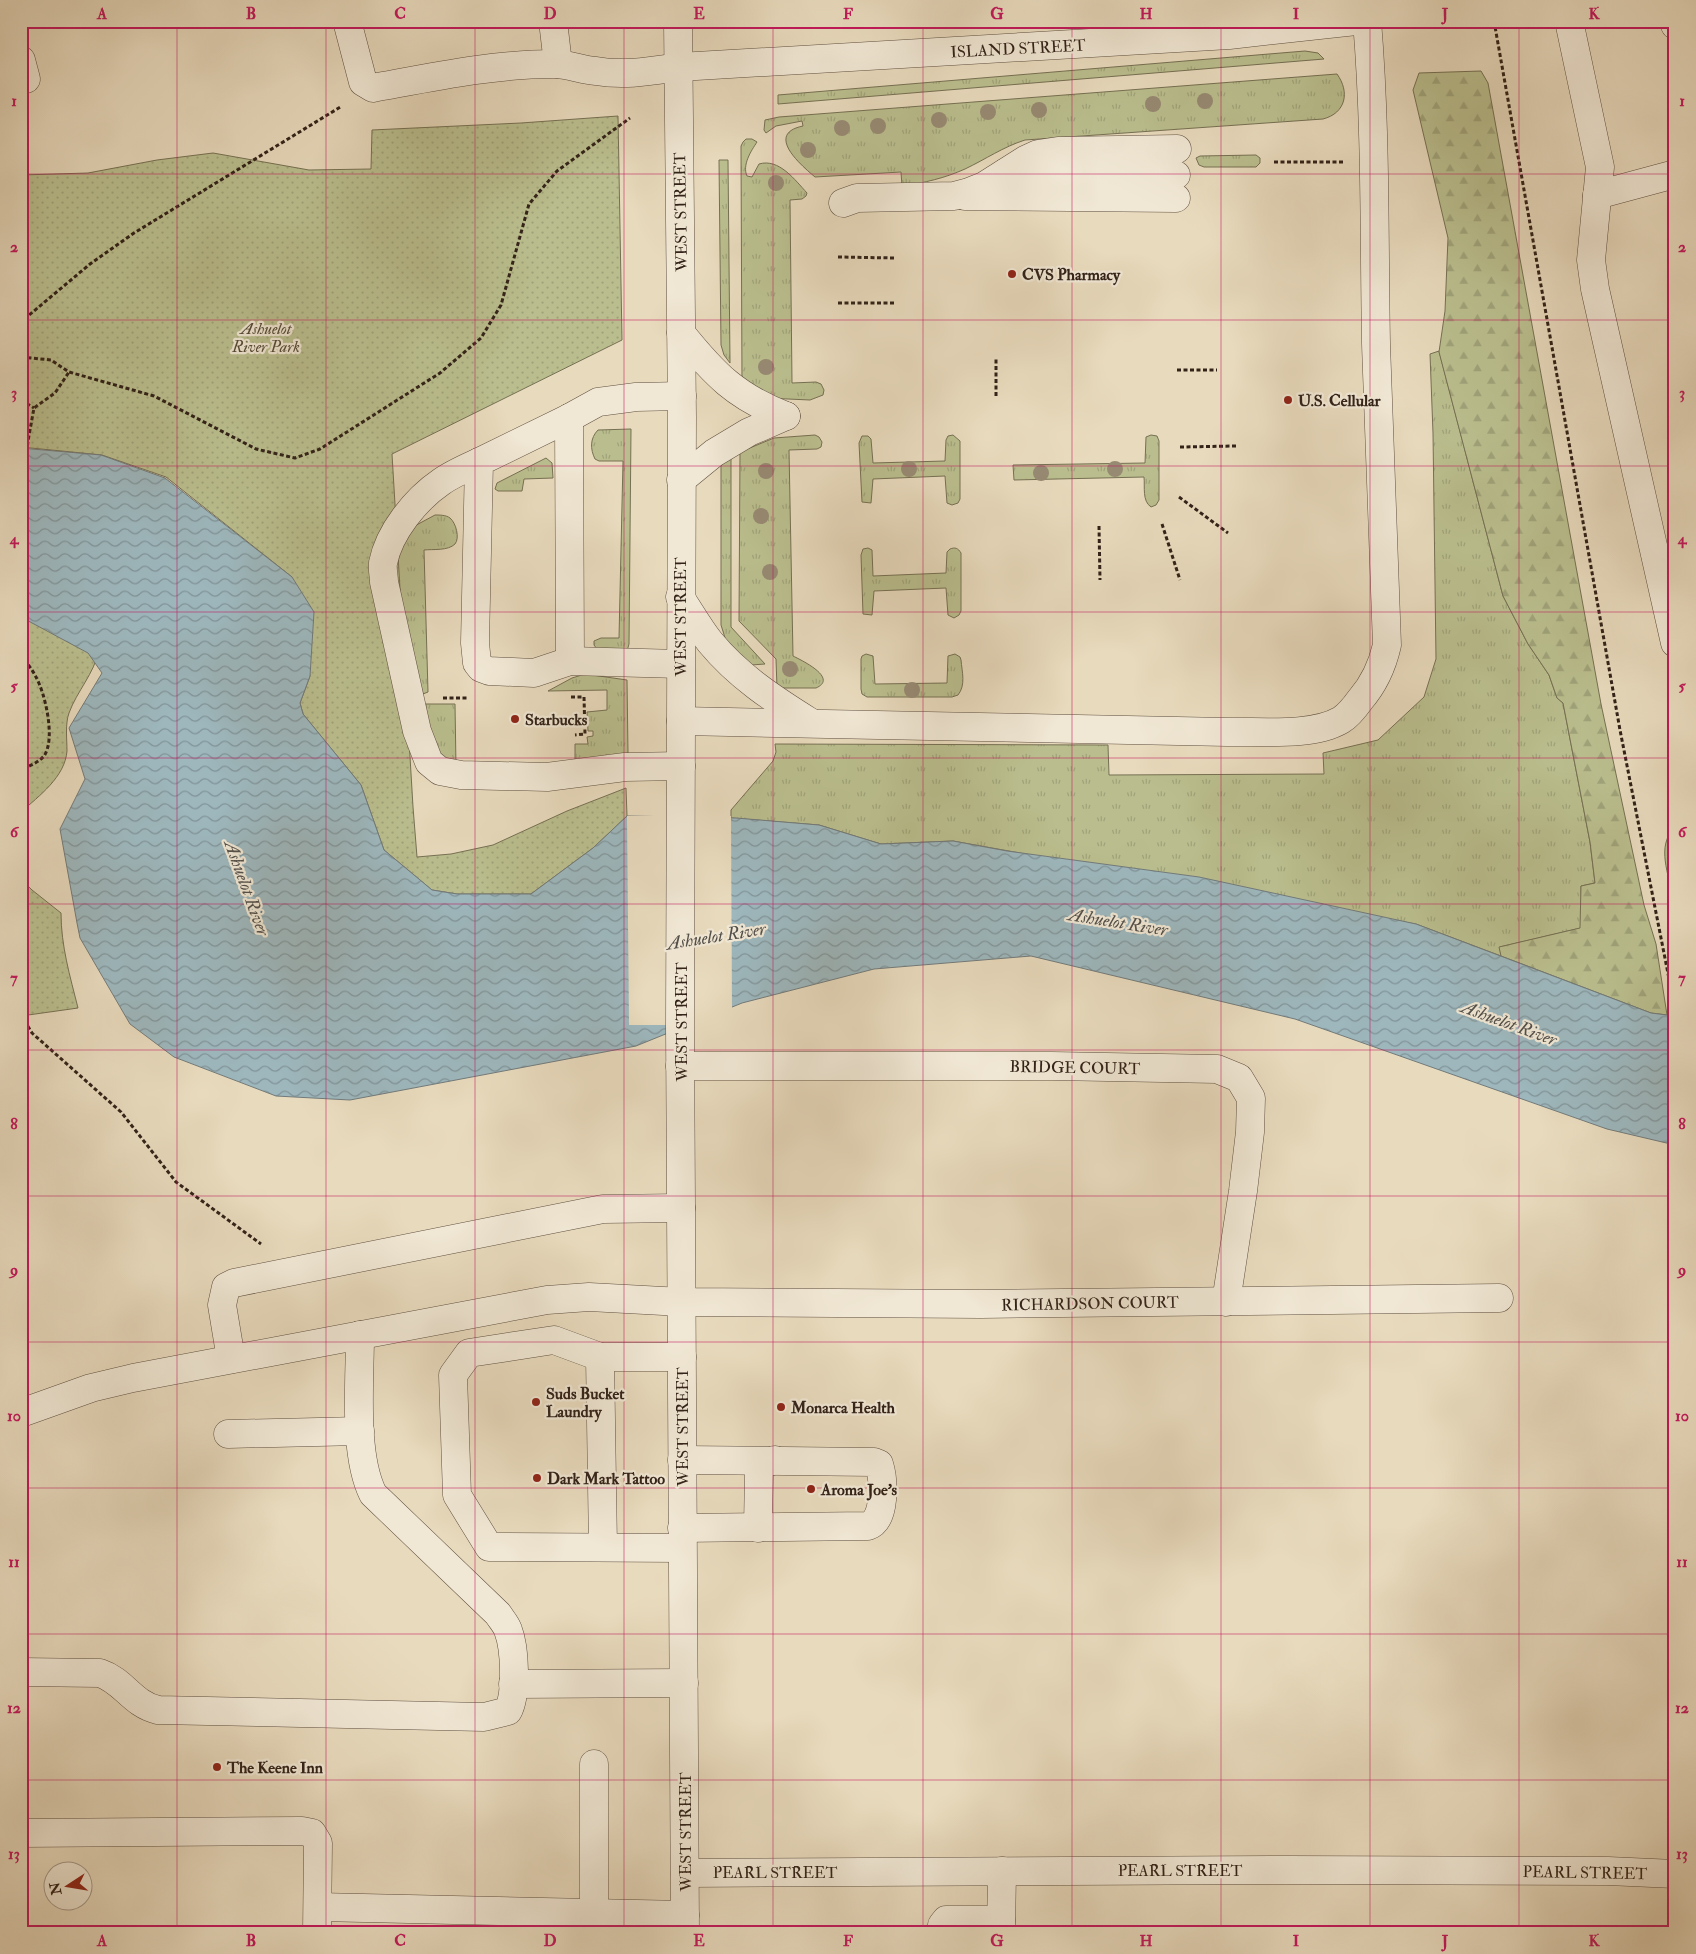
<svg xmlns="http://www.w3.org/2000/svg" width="1696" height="1954" font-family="'IM FELL Double Pica',serif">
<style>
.grass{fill:url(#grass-tufts);stroke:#767053}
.forest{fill:url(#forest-firs);stroke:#767053}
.park{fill:url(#park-dots);stroke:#767053}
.water{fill:url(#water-waves);stroke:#727b7b}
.pier{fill:#e8dabd}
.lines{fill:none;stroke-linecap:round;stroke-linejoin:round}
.minor-casing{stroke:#605041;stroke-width:29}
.path{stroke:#322218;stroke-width:3;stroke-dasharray:4 2.5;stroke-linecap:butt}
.minor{stroke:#f0e7d4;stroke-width:28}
.tree{fill:#978a73}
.grid{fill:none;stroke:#c2185b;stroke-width:1;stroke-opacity:0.55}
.poi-dot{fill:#8f2418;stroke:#f0e7d4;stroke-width:2}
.labels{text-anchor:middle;stroke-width:4.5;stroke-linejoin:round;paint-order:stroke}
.street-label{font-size:16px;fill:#322218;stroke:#f0e7d4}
.poi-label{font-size:16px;font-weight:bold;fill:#322218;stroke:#f0e7d4;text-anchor:start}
.park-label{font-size:16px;font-style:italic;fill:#544936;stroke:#f0e7d4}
.water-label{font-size:18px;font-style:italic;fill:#524f4a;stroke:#f0e7d4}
.neatline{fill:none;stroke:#c2185b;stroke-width:2}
.grid-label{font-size:16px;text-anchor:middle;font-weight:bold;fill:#c2185b}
</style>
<defs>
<pattern id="grass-tufts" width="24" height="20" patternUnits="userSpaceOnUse" patternTransform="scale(1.25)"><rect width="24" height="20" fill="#babe8e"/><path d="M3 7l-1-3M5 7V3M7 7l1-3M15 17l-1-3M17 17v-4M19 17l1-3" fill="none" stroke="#a0a37a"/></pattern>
<pattern id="forest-firs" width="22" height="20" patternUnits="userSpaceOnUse" patternTransform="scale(1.25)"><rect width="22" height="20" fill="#babe8e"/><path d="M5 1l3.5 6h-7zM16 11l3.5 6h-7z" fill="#a0a37a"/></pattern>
<pattern id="park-dots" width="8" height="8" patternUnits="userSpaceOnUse" patternTransform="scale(1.25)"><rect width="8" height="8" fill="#babe8e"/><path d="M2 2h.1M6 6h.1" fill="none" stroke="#a0a37a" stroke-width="1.8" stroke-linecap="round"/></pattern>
<pattern id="water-waves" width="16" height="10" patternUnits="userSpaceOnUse" patternTransform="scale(1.25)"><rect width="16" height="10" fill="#9db7bd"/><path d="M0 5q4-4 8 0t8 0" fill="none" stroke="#819499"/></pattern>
</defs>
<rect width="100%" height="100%" fill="#e8dabd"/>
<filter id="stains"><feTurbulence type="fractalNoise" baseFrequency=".004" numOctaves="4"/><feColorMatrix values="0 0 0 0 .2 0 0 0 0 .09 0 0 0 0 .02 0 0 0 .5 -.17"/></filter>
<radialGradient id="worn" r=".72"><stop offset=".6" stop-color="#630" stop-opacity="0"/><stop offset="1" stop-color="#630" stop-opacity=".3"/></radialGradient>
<!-- grass -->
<g class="grass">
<polygon points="1305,51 1318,53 1324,59 778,104 778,95"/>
<path d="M1337 74C1350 92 1346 113 1323 119L1025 140C1003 147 986 159 965 169 945 178 924 183 902 186L901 172 815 177C802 166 764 134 803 126L802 121 776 126 766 133 764 130 765 120 779 117Z"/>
<path d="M746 139H752L757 142C751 151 742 165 747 176L752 177 759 164C779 158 795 180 807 193L806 196 802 199 790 200 792 383 816 382 821 384 824 390 823 395 810 400 766 398 742 386 741 146 743 142Z"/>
<polygon points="1256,155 1260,158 1260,163 1256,167 1204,167 1199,165 1196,158 1200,156"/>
<polygon points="719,160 728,160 730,363 724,355 721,345"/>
<polygon points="1439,351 1503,596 1528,644 1549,675 1557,698 1563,703 1590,842 1595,883 1581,886 1581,928 1500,947 1501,956 1416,924 953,841 881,844 819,825 731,818 731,810 773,761 776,752 775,744 1108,745 1109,775 1324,774 1323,753 1378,740 1424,697 1436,659 1433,433 1430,354"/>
<path d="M631 429 629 644 627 651 597 649 594 645V641L601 638H619L623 461H599L595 459C590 449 590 438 598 430Z"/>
<path d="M815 435 819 437 822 442 821 447 817 449 789 450 793 656C801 660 839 678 816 688H777L776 659 739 621 740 452 774 438Z"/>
<polygon points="953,435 960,441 960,499 958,503 952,505 947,503 945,476 873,479 871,503 862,502 859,443 862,436 868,436 871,439 873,463 945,461 946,440 948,436"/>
<path d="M1151 435 1157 436 1159 441V500L1156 505 1151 507C1142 501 1145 487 1144 477L1014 480 1013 465 1145 463 1146 437Z"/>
<polygon points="731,456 731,627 765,664 751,665 726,641 721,625 721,466 725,460"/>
<polygon points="546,458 552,463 553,478 524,479 522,491 498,491 495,489 497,483"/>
<path d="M435 515C440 515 446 515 450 518 456 523 460 538 455 544 448 551 433 549 424 550L428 692 423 694 391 577 397 544 409 529Z"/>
<path d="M868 548 872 550 873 576 946 573 947 552 950 549C955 547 958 548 961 553V611L959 615 954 618 948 615 946 588 874 591 872 615 863 614 861 555 863 549Z"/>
<path d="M866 654 873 656 875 684 947 683 948 656 955 654 960 657 961 660C962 672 966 685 958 695L952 697H867L862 694 861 689V659L862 656Z"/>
<polygon points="585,674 627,680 628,753 575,766 575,744 588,744 587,737 593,736 593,731 588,731 587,712 607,710 607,690 548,691 572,678"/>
<polygon points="421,704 455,704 456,766 440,762"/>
<path d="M1675 827V957C1671 937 1674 918 1672 898 1670 874 1655 847 1675 827Z"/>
</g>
<!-- forest -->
<polygon class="forest" points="1481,71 1488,83 1601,704 1644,905 1656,944 1667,1015 1651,1013 1501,956 1499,947 1580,928 1581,886 1595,883 1590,842 1563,703 1557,698 1549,675 1528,644 1503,596 1439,352 1445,311 1448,238 1413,90 1419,73"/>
<!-- park -->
<g class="park">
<polygon points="618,116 622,340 392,454 413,807 417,857 451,854 493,845 567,811 626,788 627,816 593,848 531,894 457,894 432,890 384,850 361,785 303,714 300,703 310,676 292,577 166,477 102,455 21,447 21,175 88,173 157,160 213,153 309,170 371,169 372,130 521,123"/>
<path d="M21 587 99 650C94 674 77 691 69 713 65 724 67 740 67 751 65 777 39 796 21 812Z"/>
<path d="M21 879 32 890 61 913C61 946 70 976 78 1008L21 1016Z"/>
</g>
<!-- water -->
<polygon class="water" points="21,448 101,455 165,478 292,577 314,612 310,676 300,703 303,714 361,785 384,850 432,890 457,894 531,894 593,848 627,816 736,818 819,825 881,844 953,841 1007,851 1199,877 1416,924 1651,1013 1667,1015 1675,1013 1675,1145 1607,1129 1295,1019 1031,956 874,969 742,1003 636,1046 350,1100 276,1096 174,1057 130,1024 80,938 77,923 60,829 85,779 69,728 102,673 88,653 21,617"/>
<!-- pier -->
<polygon class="pier" points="627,816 731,816 732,1010 694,1025 629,1025"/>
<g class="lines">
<defs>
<g id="minor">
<path d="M347 21 363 82 373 88C433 77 493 64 554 64 568 64 582 70 596 71 624 76 651 71 679 67L1229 35 1356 21"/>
<polyline points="553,21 558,64"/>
<polyline points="678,21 682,417 680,1026 685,1933"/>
<polyline points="1569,21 1600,167 1591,260 1595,289 1675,643"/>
<polyline points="1674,21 1675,25"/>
<polyline points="21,60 26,79"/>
<polyline points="1005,173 1176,175"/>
<polyline points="1597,195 1675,174"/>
<polyline points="965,196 1176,198"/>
<polyline points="843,203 857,198 954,196 969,192 984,186 1025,160 1038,154 1058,151 1177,149"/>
<path d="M681 333C714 374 736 397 786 416"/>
<polyline points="569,418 570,661"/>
<path d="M479 462C466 468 452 474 441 482 416 499 389 532 383 563 382 569 384 576 384 582L417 731 429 762 440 771 461 775 547 777 625 767 681 766"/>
<polyline points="681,480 714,453 749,432 786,416"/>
<path d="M680 597C690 612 699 628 710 642 738 676 773 699 810 722"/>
<polyline points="680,664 570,661 534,673 489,671 481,668 477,663 475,643 479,462 569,418 598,402 636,397 682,396"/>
<path d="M681 721 1227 732C1260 731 1312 737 1341 720 1349 715 1355 707 1360 700 1374 684 1382 667 1387 645 1383 545 1379 444 1376 343 1374 236 1376 128 1367 21"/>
<polyline points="680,1066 1052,1066 1217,1069 1239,1078 1251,1098 1250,1132 1243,1191 1226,1302"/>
<polyline points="600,1357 554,1340 469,1353 453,1375 457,1495 489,1547 682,1548"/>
<polyline points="231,1359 222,1305 226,1287 234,1283 603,1209 681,1208"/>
<polyline points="21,1413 91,1388 133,1378 547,1300 589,1297 682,1302 981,1304 1499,1298"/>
<polyline points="228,1434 360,1431"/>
<path d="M682 1528 868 1526C886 1520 884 1480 879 1464L874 1462 682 1460"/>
<polyline points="758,1528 759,1470 765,1463 775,1460"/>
<polyline points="603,1547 600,1357 682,1357"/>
<path d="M21 1672 100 1673C124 1681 132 1704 158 1710L484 1717 508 1711C517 1694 515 1648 508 1630 506 1624 501 1619 498 1614L373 1494C353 1454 360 1381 360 1335"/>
<polyline points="513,1684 684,1683"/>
<polyline points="594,1764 594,1913"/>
<polyline points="21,1833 302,1831 312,1833 318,1843 317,1933"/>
<polyline points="685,1873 1286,1870 1608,1871 1675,1874"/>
<polyline points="318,1907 685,1915"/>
<polyline points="941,1933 942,1925 946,1920 1001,1920"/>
<polyline points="1001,1933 1002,1871"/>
</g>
</defs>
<!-- minor casing -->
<use href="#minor" class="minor-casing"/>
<!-- path -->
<g class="path">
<polyline points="1494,21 1620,730 1675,1009"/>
<polyline points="1274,162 1343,162"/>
<polyline points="838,257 896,258"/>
<polyline points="838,303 896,303"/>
<polyline points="21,325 28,316 90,264 134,233 342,106"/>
<polyline points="21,357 51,360 69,372 154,396 256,449 295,458 320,449 440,373 481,338 501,305 529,204 557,171 630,118"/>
<polyline points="1177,370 1217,370"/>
<polyline points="996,396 996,359"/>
<polyline points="21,400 34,408"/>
<polyline points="1180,447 1236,446"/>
<polyline points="1179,497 1228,533"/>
<polyline points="21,504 28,441 34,408 55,393 69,372"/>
<polyline points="1162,524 1180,580"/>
<polyline points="1099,526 1100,580"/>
<path d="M21 654C26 662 32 669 36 677 45 693 56 739 44 756 38 763 29 766 21 770"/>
<polyline points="571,697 584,697 585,734 575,735"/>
<polyline points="443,698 467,698"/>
<polyline points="21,1015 32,1033 121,1112 176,1182 261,1244"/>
</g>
<!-- minor -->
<use href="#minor" class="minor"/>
</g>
<!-- trees -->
<g class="tree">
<circle cx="1205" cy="101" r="8"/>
<circle cx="1153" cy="104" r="8"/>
<circle cx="1039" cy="110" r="8"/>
<circle cx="988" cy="112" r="8"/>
<circle cx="939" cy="120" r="8"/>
<circle cx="878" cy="126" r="8"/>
<circle cx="842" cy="128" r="8"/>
<circle cx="808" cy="150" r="8"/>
<circle cx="776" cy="183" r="8"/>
<circle cx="766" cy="367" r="8"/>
<circle cx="909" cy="469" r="8"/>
<circle cx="1115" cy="469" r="8"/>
<circle cx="766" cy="471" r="8"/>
<circle cx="1041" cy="473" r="8"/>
<circle cx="761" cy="516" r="8"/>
<circle cx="770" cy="572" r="8"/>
<circle cx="790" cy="669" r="8"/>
<circle cx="912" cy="690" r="8"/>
</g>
<!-- grid -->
<path class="grid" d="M177 21V1933M326 21V1933M475 21V1933M624 21V1933M773 21V1933M923 21V1933M1072 21V1933M1221 21V1933M1370 21V1933M1519 21V1933M21 174H1675M21 320H1675M21 466H1675M21 612H1675M21 758H1675M21 904H1675M21 1050H1675M21 1196H1675M21 1342H1675M21 1488H1675M21 1634H1675M21 1780H1675"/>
<!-- markers -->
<g class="poi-dot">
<circle cx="1012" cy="274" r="5"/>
<circle cx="1288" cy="400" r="5"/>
<circle cx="515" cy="719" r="5"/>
<circle cx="536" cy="1402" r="5"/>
<circle cx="781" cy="1407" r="5"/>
<circle cx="537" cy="1478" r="5"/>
<circle cx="811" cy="1489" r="5"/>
<circle cx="217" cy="1767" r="5"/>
</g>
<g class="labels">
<!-- street labels -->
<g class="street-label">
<text transform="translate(1018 48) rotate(-3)" y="6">ISLAND STREET</text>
<text transform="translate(680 212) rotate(-91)" y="6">WEST STREET</text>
<text transform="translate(680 617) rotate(-90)" y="6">WEST STREET</text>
<text transform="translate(681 1022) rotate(-90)" y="6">WEST STREET</text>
<text transform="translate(1075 1067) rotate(1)" y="6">BRIDGE COURT</text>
<text transform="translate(1090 1303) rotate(-1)" y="6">RICHARDSON COURT</text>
<text transform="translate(682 1427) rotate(-90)" y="6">WEST STREET</text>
<text transform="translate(685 1832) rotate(-90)" y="6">WEST STREET</text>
<text x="1180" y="1876">PEARL STREET</text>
<text x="775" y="1878">PEARL STREET</text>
<text transform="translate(1585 1872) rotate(1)" y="6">PEARL STREET</text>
</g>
<!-- poi labels -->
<g class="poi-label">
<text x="1022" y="280">CVS Pharmacy</text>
<text x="1298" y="406">U.S. Cellular</text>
<text x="525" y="725">Starbucks</text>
<text x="546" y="1399">Suds Bucket<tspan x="546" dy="18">Laundry</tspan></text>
<text x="791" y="1413">Monarca Health</text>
<text x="547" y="1484">Dark Mark Tattoo</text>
<text x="821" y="1495">Aroma Joe's</text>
<text x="227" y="1773">The Keene Inn</text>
</g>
<!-- park labels -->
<g class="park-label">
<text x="266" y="334">Ashuelot<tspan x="266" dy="18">River Park</tspan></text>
</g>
<!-- water labels -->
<g class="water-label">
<text transform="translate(247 888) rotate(70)" y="6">Ashuelot River</text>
<text transform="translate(1118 922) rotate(9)" y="6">Ashuelot River</text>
<text transform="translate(716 936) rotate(-9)" y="6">Ashuelot River</text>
<text transform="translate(1509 1023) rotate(20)" y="6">Ashuelot River</text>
</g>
</g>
<!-- margin -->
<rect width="1696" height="1954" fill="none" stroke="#e8dabd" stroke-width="55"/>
<!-- north arrow -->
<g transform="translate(68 1886) rotate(258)"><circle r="24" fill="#f0e7d4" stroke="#a49889"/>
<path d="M0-4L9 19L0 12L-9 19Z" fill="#8f2418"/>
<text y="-8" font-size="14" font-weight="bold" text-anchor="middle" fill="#322218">N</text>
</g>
<rect x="28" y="28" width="1640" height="1898" class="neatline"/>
<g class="grid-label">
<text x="102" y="19">A</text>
<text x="251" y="19">B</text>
<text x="400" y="19">C</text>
<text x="550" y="19">D</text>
<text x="699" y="19">E</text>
<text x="848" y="19">F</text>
<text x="997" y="19">G</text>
<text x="1146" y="19">H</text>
<text x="1296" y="19">I</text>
<text x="1445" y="19">J</text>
<text x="1594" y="19">K</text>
<text x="14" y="106">1</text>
<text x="1682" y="106">1</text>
<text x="14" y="252">2</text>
<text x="1682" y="252">2</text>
<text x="14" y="398">3</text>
<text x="1682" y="398">3</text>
<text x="14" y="544">4</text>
<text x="1682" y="544">4</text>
<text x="14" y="691">5</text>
<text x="1682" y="691">5</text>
<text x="14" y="837">6</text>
<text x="1682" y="837">6</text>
<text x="14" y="983">7</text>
<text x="1682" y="983">7</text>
<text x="14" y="1129">8</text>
<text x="1682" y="1129">8</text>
<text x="14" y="1275">9</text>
<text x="1682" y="1275">9</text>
<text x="14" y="1421">10</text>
<text x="1682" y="1421">10</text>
<text x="14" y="1567">11</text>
<text x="1682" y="1567">11</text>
<text x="14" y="1713">12</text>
<text x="1682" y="1713">12</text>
<text x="14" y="1859">13</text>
<text x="1682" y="1859">13</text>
<text x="102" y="1946">A</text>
<text x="251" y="1946">B</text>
<text x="400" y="1946">C</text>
<text x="550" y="1946">D</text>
<text x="699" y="1946">E</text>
<text x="848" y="1946">F</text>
<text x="997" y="1946">G</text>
<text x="1146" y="1946">H</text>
<text x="1296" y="1946">I</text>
<text x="1445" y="1946">J</text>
<text x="1594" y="1946">K</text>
</g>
<rect width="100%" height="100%" filter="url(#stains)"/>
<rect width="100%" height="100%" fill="url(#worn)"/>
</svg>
